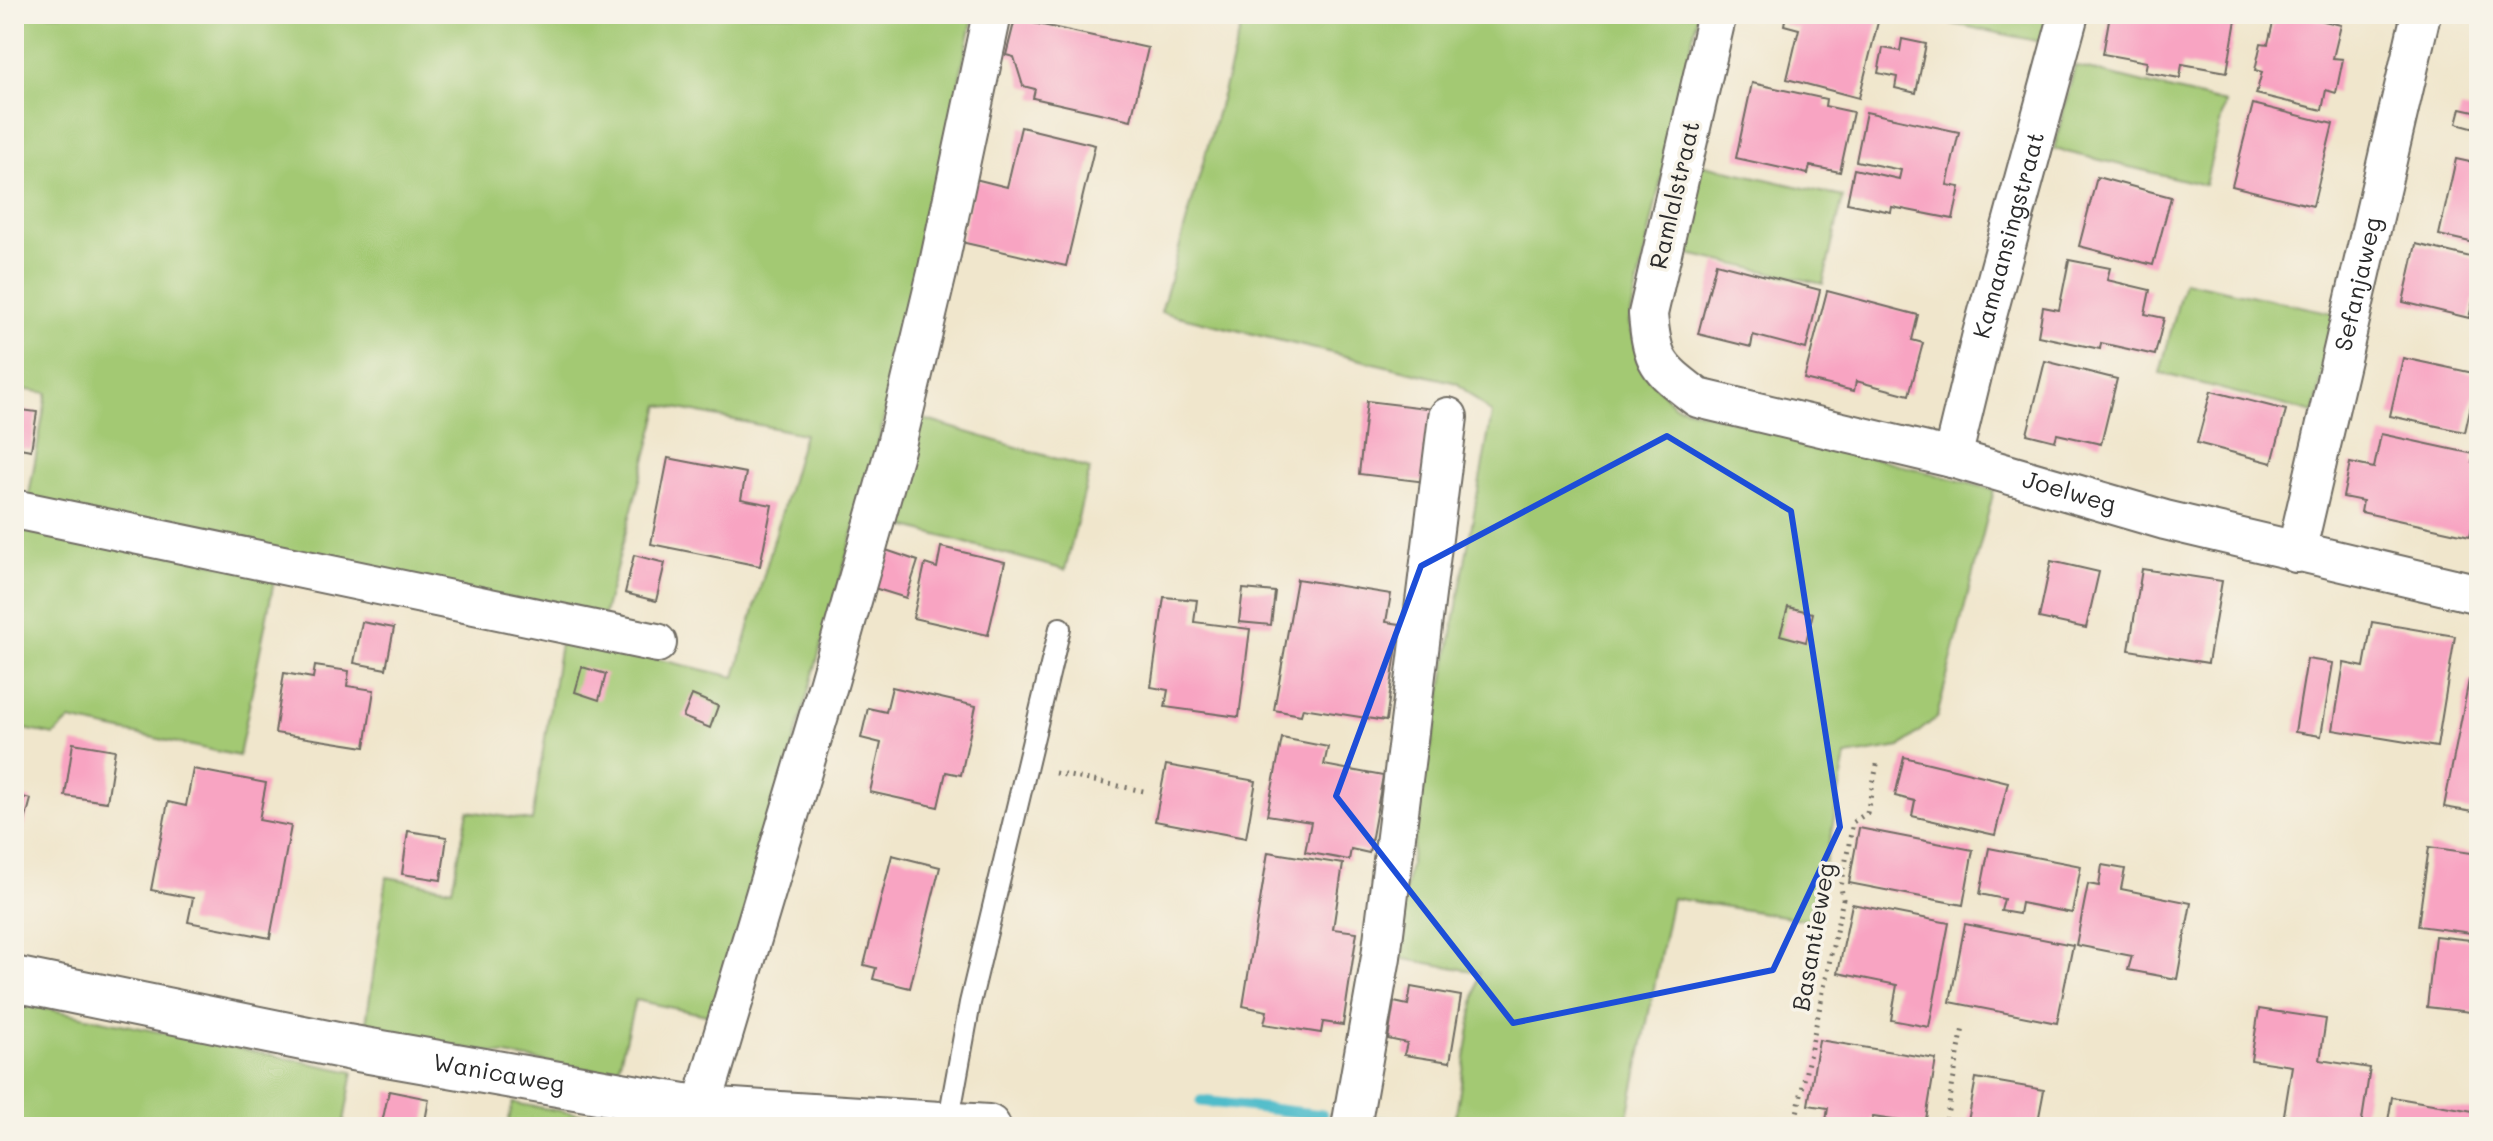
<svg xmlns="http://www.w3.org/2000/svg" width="2493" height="1141" font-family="Mali,sans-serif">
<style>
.green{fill:#a3c973;stroke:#677a4f;stroke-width:2}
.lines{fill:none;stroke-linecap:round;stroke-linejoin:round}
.stream{stroke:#50bcca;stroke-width:11}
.building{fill:#f8a4c2}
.lane-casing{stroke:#706c63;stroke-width:24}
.street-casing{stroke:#706c63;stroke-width:42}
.secondary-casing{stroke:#706c63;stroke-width:48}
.path{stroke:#706c63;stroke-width:5;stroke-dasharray:2 6;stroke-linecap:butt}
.lane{stroke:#fff;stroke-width:20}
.street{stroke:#fff;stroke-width:38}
.secondary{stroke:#fff;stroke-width:44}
.marked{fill:none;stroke:#1d4ed8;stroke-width:6;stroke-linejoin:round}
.labels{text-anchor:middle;stroke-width:7;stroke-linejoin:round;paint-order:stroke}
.street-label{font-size:24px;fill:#2b2b2b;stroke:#f7f3e8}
</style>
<rect width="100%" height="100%" fill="#f7f3e8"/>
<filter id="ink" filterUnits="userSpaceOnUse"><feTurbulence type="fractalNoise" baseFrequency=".0125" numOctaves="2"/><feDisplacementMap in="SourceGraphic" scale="16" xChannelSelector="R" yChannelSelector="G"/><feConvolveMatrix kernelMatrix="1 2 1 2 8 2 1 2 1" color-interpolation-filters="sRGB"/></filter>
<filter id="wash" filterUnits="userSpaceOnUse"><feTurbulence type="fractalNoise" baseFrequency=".006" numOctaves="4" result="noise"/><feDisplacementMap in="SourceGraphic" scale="32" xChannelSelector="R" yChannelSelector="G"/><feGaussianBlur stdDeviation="1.8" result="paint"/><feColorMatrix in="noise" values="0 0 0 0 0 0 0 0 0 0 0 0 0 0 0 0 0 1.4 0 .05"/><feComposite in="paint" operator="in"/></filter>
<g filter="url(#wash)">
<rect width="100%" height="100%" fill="#f0e6cc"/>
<!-- green -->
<g class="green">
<polygon points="14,14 974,14 877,449 716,1017 635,1000 617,1074 365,1031 387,877 452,889 468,811 532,821 561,637 735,677 804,434 660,405 603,617 28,501 47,393 14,388 14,333 22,289 14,287"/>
<polygon points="1245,14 1698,14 1629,323 1645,374 1674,405 1994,490 1937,717 1900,747 1846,756 1814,921 1672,898 1626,1127 1454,1127 1479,972 1393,957 1492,414 1457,383 1161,312"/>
<polygon points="1906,14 2065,14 2056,45"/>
<polygon points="2075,66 2225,103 2205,185 2054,149"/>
<polygon points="1696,163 1843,197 1823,284 1675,251"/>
<polygon points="2184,281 2337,314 2314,413 2160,373"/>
<polygon points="917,417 1090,469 1065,570 889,522"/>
<polygon points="14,523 275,576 239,756 70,720 54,735 14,727"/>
<polygon points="14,1002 353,1072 343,1127 14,1127"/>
<polygon points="513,1103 657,1127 507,1127"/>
</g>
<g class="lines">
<!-- stream -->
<g class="stream">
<polyline points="1201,1101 1322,1115"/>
<polyline points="1381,1122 1412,1127"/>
</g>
</g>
<g id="blocks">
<!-- building -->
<g class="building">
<polygon points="1786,14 1880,14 1859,98 1787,79 1799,29 1784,25"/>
<polygon points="2110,14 2237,14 2227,72 2182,64 2180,78 2145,72 2147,62 2103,54"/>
<polygon points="2275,14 2294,14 2341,25 2333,58 2343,59 2336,93 2326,90 2322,110 2256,94 2262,72 2255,70 2261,43 2268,44"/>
<polygon points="2355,14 2375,14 2374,20"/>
<polygon points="1015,19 1148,48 1131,120 1033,98 1035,89 1023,86 1014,57 1006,55"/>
<polygon points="1902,39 1926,44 1916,93 1895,88 1897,77 1878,73 1883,48 1900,51"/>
<polygon points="1752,83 1826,99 1825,106 1853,112 1840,172 1810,166 1808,174 1736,158"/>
<polygon points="2253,104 2333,124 2313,206 2232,186"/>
<polygon points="2461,108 2479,112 2479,129 2457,123"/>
<polygon points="1866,112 1959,132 1947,185 1960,187 1953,219 1892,207 1891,212 1847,203 1854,169 1899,179 1901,170 1856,161"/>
<polygon points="1021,127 1095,145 1066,266 961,242 975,179 1007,187"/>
<polygon points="2456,159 2479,164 2479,244 2439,235"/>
<polygon points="2097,177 2171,197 2153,265 2079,246"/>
<polygon points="2416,244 2479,259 2479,276 2469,318 2403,302"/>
<polygon points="2069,260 2110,268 2107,280 2150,290 2145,314 2164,318 2155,355 2101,343 2100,349 2038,336 2043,307 2059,310"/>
<polygon points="1716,263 1820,290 1806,349 1753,335 1751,347 1698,334"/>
<polygon points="1827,291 1918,315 1912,340 1923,343 1909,395 1856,381 1854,391 1804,379"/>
<polygon points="2403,358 2478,374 2465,432 2390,416"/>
<polygon points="2045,361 2117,379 2101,444 2057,434 2055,441 2027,434"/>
<polygon points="2211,391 2286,410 2272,463 2197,443"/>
<polygon points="1367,401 1443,410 1434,483 1359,474"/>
<polygon points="14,409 37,412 31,450 14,447"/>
<polygon points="2381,434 2474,454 2472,463 2479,464 2479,495 2470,536 2361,512 2363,501 2343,497 2350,463 2374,468"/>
<polygon points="668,458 746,473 741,499 772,505 760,566 651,544"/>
<polygon points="941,547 1005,562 988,635 913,618 925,564 937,568"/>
<polygon points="883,549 918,561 906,598 871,587"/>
<polygon points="634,555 665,563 656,601 625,593"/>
<polygon points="2051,561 2099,572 2086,628 2039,618"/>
<polygon points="2142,569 2222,581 2208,663 2129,650"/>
<polygon points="1297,579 1391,594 1386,622 1400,624 1386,721 1303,708 1301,715 1274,710"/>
<polygon points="1243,589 1275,592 1271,625 1239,622"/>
<polygon points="1164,597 1197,600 1194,622 1250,629 1239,717 1165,707 1168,690 1151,687"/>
<polygon points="1788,607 1813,613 1806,642 1780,635"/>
<polygon points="362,622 394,628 386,669 354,663"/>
<polygon points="2372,622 2455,636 2437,747 2333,730 2344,663 2364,667"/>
<polygon points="2307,659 2333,663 2321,736 2295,732"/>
<polygon points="315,666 349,671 347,686 374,690 365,747 275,733 284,673 313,678"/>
<polygon points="582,667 606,674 599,700 575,692"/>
<polygon points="2469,680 2479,682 2479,813 2444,807"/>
<polygon points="892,687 976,706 961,775 946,772 938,807 870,792 881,743 861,738 868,708 886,712"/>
<polygon points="692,695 718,706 710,728 683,717"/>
<polygon points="1282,738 1328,747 1324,765 1383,776 1369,853 1351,849 1349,860 1305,852 1311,822 1267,815"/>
<polygon points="73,743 115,750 107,802 65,796"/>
<polygon points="1904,757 2008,782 1995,835 1912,816 1915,801 1895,796"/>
<polygon points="1166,765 1256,781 1246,838 1155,821"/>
<polygon points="193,769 266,783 259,820 291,826 270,938 188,922 193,898 151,890 168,802 186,806"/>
<polygon points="14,795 31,799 15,859 14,859"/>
<polygon points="1859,828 1973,850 1963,905 1849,883"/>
<polygon points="408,831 447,837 441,880 402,874"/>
<polygon points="2429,847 2479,854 2479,934 2418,926"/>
<polygon points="1989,848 2081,866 2072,913 2021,903 2019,914 2001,911 2004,899 1980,894"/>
<polygon points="1268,852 1343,864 1333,929 1357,932 1343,1025 1323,1022 1321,1033 1264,1024 1267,1011 1243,1006"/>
<polygon points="892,855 940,867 910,988 873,979 876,968 864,965"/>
<polygon points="2102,865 2125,869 2121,889 2191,903 2177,979 2128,970 2132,956 2076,945 2088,884 2099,886"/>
<polygon points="1852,904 1949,923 1929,1027 1891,1020 1897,985 1838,973"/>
<polygon points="1965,924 2073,945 2057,1023 1950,1002"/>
<polygon points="2435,936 2479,941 2479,1013 2427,1007"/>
<polygon points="1411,987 1461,996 1450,1062 1404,1055 1407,1043 1388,1039 1394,1002 1408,1005"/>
<polygon points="2259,1009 2326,1019 2320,1060 2370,1068 2361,1127 2282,1127 2292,1066 2251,1060"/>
<polygon points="1819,1040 1936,1059 1925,1125 1873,1117 1871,1127 1825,1127 1828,1108 1808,1105"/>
<polygon points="1976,1078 2044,1090 2037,1127 1967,1127"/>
<polygon points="389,1091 429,1099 424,1127 381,1127"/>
<polygon points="2392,1097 2479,1112 2479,1127 2387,1127"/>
</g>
</g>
</g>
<g filter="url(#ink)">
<use href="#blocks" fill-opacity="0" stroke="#706c63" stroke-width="2"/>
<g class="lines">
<defs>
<polyline id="lane" points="948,1124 970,1003 1060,628"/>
<g id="street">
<path id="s1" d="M1717 14 1648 314C1652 364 1659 368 1698 398L1952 458 2165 520 2479 594"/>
<path id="s2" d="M1952 458 1982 334 2069 14"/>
<polyline points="14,509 657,643"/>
<path id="s3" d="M2296 553 2421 14"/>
<polyline points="701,1109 828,685 895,449 937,273 992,14"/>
<polyline points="1351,1127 1381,957 1448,417"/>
</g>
<g id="secondary">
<path id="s4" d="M14 979 347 1047 701 1109 988 1127"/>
</g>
</defs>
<!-- lane casing -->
<use href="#lane" class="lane-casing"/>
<!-- street casing -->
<use href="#street" class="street-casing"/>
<!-- secondary casing -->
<use href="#secondary" class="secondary-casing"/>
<!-- path -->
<g class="path">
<polyline points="1055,773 1148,792"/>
<polyline points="1794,1127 1843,899 1841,887 1853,822 1867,813 1878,760"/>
<polyline points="1945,1127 1963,1027"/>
</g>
<!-- lane -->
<use href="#lane" class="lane"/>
<!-- street -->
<use href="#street" class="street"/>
<!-- secondary -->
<use href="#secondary" class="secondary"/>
</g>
</g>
<!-- marked area -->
<path class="marked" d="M1667 436 1791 511 1840 827 1773 970 1513 1023 1336 796 1421 566Z"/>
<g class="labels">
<!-- street labels -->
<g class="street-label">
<text transform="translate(1675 195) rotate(-77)" y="8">Ramlalstraat</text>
<text dy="8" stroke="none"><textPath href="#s2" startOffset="230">Kamaansingstraat</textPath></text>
<text dy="8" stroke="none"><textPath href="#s3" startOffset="276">Sefanjaweg</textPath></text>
<text dy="8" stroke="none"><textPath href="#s1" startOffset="794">Joelweg</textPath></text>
<text transform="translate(1814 937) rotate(-80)" y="8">Basantieweg</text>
<text dy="8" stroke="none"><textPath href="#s4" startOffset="494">Wanicaweg</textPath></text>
</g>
</g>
<!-- margin -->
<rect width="2493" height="1141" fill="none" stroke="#f7f3e8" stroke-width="48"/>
</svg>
